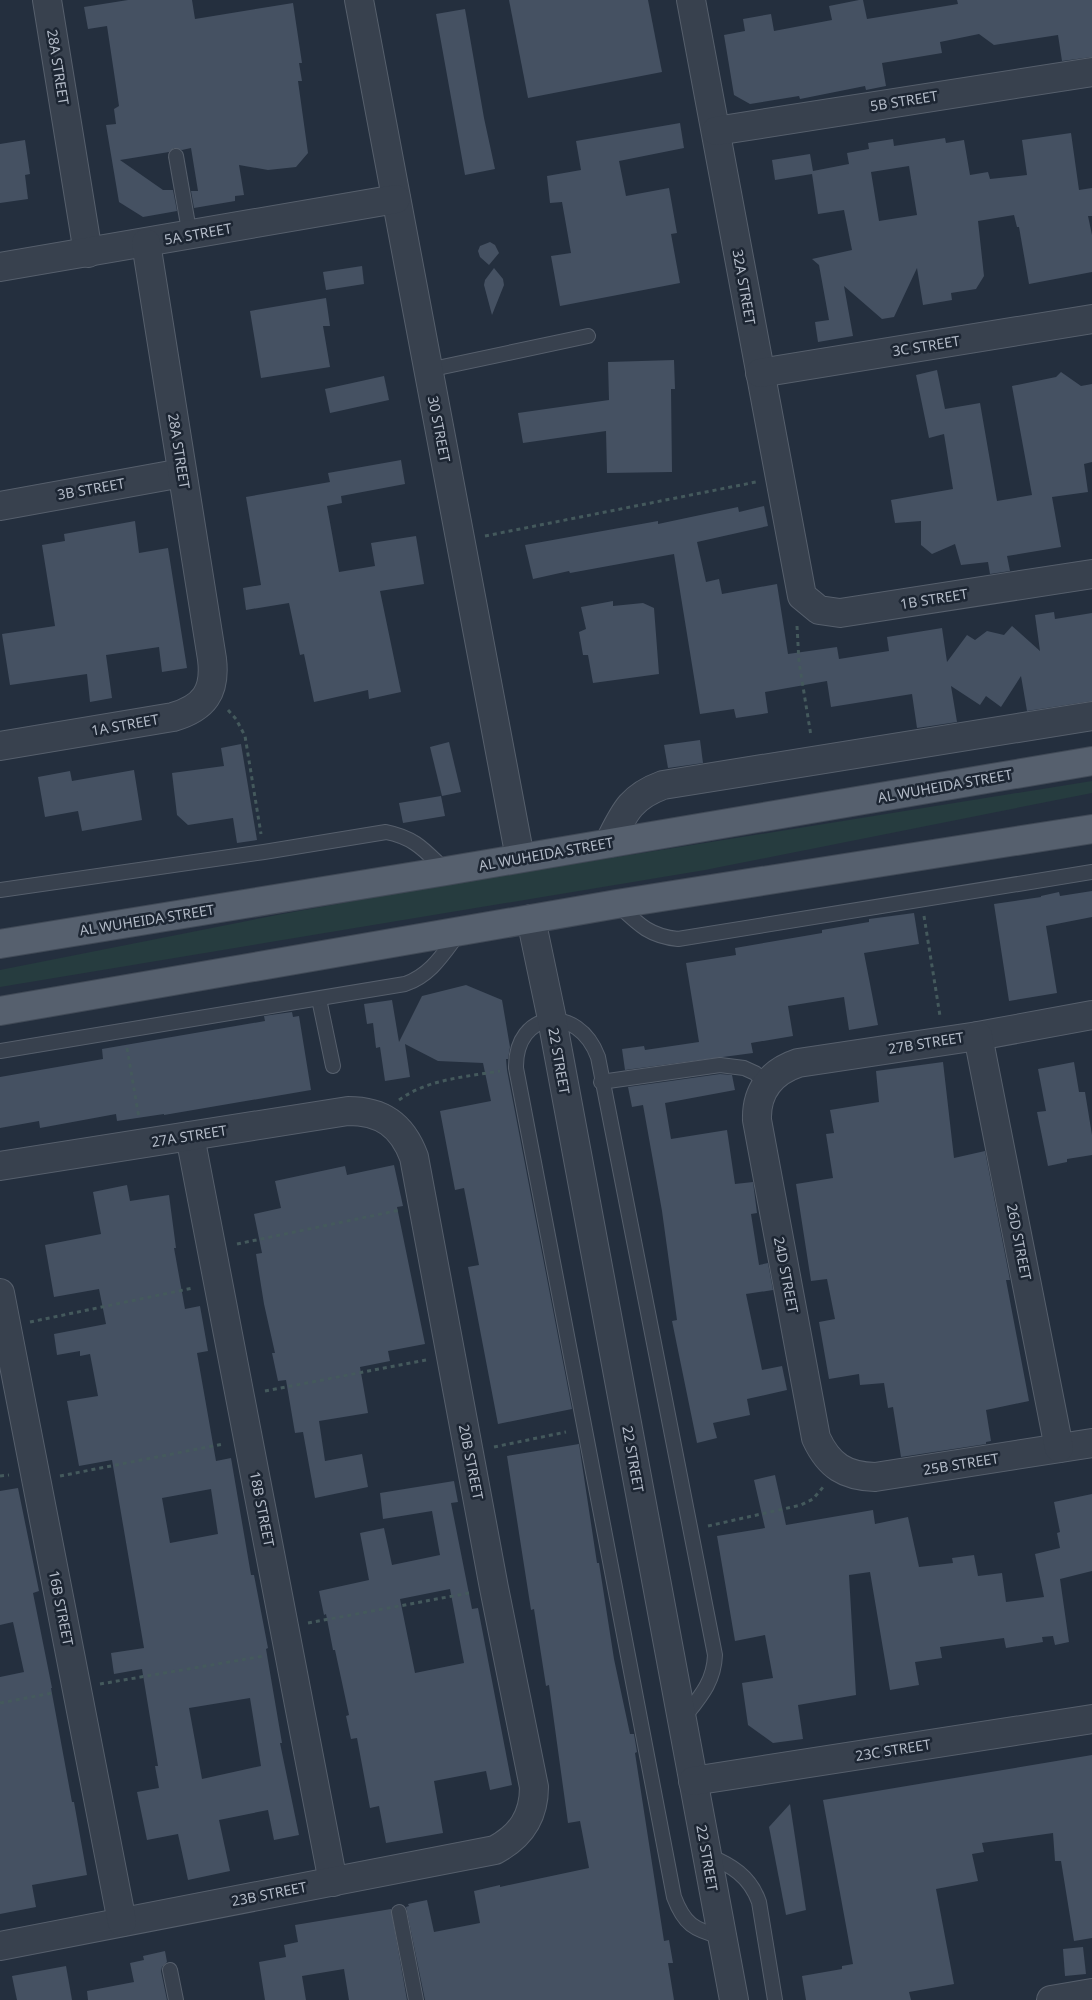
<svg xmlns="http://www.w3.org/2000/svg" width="1092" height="2000" font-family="'Noto Sans',sans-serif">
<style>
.green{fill:#263c3f}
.building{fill:#455162;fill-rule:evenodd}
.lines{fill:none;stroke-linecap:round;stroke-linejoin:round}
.lane-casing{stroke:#565f6c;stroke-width:16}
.street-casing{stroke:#565f6c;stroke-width:30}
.primary-casing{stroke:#414a57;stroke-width:30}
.path{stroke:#44595c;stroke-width:3;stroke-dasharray:4 4;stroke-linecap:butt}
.lane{stroke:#38414e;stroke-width:14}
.street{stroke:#38414e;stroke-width:28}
.primary{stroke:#56606e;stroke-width:28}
.labels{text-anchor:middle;stroke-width:5;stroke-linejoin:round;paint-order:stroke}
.street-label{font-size:14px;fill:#b4bcc9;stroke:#1d2633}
</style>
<rect width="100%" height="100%" fill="#242f3e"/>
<!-- green -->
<polygon class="green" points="1092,781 1092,793 705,870 0,987 0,970 282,914 443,885"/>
<!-- building -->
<g class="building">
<polygon points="128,0 192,0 195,19 293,3 302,63 299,63 302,81 298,81 308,153 296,167 268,170 239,165 244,195 235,196 235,201 194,208 191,191 198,191 191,148 182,150 174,148 169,152 120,160 163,190 173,190 177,211 143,217 119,202 106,125 116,124 114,109 119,106 107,26 88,29 84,7"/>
<polygon points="509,0 648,0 662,72 528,98"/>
<polygon points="859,0 863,0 867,19 958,4 957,0 1092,0 1092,57 1062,61 1058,35 994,45 979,34 940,42 942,53 882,63 886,86 866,90 865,86 800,99 799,96 750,104 734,95 724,35 745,31 743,19 771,14 774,31 832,20 829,6"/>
<polygon points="465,9 484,118 495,169 465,175 436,14"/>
<polygon points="680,123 684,148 619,161 626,196 669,188 677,233 671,234 680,283 560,306 551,256 571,253 562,202 550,203 547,176 581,170 576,141"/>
<path d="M1071 133 1079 190 1092 188V216H1088L1092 235V272L1029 284 1019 227H1017L1014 215 978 221 984 276 976 289 951 293 952 300 923 305 917 268 894 317 882 319 844 286 853 336 818 342 815 322 829 320 819 265 812 259 852 250 844 210 818 214 812 174 775 180 772 160 810 154 813 171 849 164 847 153 869 149 868 143 893 139 894 146 945 138 946 143 964 140 970 175 988 172 990 179 1027 175 1022 140ZM909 166 917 215 879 221 871 172Z"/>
<polygon points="25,140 30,174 25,175 28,199 0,203 0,144"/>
<polygon points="490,242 495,245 499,253 489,265 480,257 478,251 480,246"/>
<polygon points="362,266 364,284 326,290 323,272"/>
<polygon points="494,268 503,279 504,285 492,315 484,285 485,280"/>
<polygon points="326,298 330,326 323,326 330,367 261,378 250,311"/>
<polygon points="674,360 675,389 671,389 672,472 607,473 606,431 523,443 518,413 609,400 608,362"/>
<polygon points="937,370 945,409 980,403 997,501 1032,495 1012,386 1056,377 1061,372 1081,386 1092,384 1092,462 1084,464 1088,492 1052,497 1061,547 1007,556 1010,571 990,574 988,562 961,565 955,544 932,554 921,545 921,521 895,523 891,500 953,489 944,434 929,438 916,375"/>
<polygon points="384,376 389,400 330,413 325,389"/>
<polygon points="401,460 405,484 341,496 342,503 327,506 339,572 375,566 371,543 416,536 424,584 380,591 401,692 369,699 368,690 314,702 304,654 300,655 289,603 246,610 243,588 261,585 246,497 330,482 328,473"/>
<polygon points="764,506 768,526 697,542 706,582 719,579 722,594 777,584 788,654 837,647 839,659 889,651 887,637 942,628 947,662 967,635 975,640 987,631 1004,635 1012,626 1040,651 1035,615 1054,612 1055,619 1092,613 1092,701 1027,711 1021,676 1001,707 986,696 980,705 951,686 957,722 917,728 912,694 831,707 827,681 765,692 768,713 736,718 734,709 700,714 674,554 570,573 569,571 533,579 525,545 658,521 658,524 738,507 739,512"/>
<polygon points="135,521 139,553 168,548 187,668 162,672 159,647 106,655 112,698 90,702 87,674 10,685 2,634 55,626 42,545 65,541 64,534"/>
<polygon points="613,601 613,606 643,603 654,608 659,674 593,683 588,655 583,655 579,632 586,629 581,607"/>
<polygon points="700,740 703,763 668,768 664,745"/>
<polygon points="449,742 461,792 442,796 430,747"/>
<polygon points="241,744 257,840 237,843 233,818 188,825 177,815 172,773 224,766 221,748"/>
<polygon points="134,770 142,820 82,831 78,811 45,817 38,777 70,771 72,781"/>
<polygon points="441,796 445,816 403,823 399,803"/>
<polygon points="1092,891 1092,917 1046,926 1057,993 1009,1001 994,904 1041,897 1041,896 1059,892 1060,896"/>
<polygon points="914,913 919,944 864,953 878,1025 849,1030 844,997 788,1006 793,1036 751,1043 753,1053 625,1070 622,1049 644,1046 645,1050 699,1042 686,963 736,955 735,948 822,933 822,930 869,922 869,919"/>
<polygon points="466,985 502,1000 510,1047 508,1059 506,1059 507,1070 572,1409 498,1424 468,1267 479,1265 464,1188 455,1190 440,1111 491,1101 483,1063 438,1061 405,1044 410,1077 385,1081 380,1047 376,1048 373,1023 367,1024 364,1004 392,1000 399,1042 422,996"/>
<polygon points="292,1012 293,1017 299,1016 311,1090 164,1115 164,1114 117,1121 116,1114 40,1128 39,1121 0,1128 0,1077 103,1059 102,1049 265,1021 264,1016"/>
<polygon points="943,1062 954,1158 985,1151 1010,1280 1006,1280 1029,1401 986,1410 991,1441 986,1442 986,1444 901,1457 893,1407 888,1408 884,1383 860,1385 859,1374 829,1379 819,1322 835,1319 827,1279 811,1281 796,1184 833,1178 826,1134 834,1133 830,1110 879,1102 876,1071"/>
<polygon points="1074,1062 1079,1092 1085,1092 1092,1135 1092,1155 1067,1159 1067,1162 1048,1166 1037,1112 1046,1111 1038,1069"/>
<polygon points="720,1074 732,1075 735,1090 665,1103 671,1139 727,1130 735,1184 753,1182 757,1213 751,1214 759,1265 768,1263 773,1290 746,1294 762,1370 782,1366 787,1390 747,1399 750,1415 713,1423 717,1438 697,1443 672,1321 677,1320 662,1211 643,1105 632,1107 628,1087"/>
<polygon points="394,1165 403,1206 397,1207 425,1344 388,1351 390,1361 360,1367 368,1413 319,1421 325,1461 362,1454 368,1487 315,1498 303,1432 295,1433 286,1380 278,1381 272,1353 275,1353 264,1304 256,1254 262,1253 254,1214 281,1208 275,1181 345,1166 347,1175"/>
<path d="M127 1185 130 1201 169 1195 176 1248H174L185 1309 200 1306 208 1351 197 1353 216 1461 231 1458 251 1575H254L268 1648 266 1649 282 1743H280L299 1835 274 1840 268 1810 219 1820 230 1871 188 1880 178 1834 147 1840 137 1792 159 1788 155 1766H158L142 1669 114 1674 111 1653 144 1648 112 1460 79 1466 67 1401 98 1396 90 1354 80 1356V1351L57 1355 54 1334 106 1324 99 1289 54 1297 45 1245 101 1234 93 1192ZM211 1489 218 1534 170 1543 162 1498ZM250 1698 261 1766 202 1779 189 1708Z"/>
<polygon points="579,1444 597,1563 599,1563 614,1659 630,1734 634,1734 637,1752 635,1753 664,1941 669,1940 673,1963 668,1963 674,2000 425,2000 406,1907 409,1906 408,1904 427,1900 434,1932 480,1923 474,1891 500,1885 500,1887 589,1868 580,1821 568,1823 549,1685 546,1686 534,1609 531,1610 507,1456"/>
<polygon points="775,1475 786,1525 873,1510 875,1524 908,1517 919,1567 953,1563 952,1558 974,1555 978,1576 1002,1573 1006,1602 1044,1597 1035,1554 1060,1548 1057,1533 1060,1532 1054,1502 1092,1494 1092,1571 1060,1579 1069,1642 1055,1645 1053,1636 1042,1637 1043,1642 1006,1648 1004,1638 940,1647 942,1658 915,1662 919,1685 890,1690 870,1572 849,1575 856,1695 798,1705 803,1739 773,1743 748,1725 742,1683 773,1678 765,1635 735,1641 717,1536 765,1528 754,1480"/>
<path d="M454 1481 458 1502 451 1503 472 1609 478 1608 512 1785 490 1790 486 1771 434 1781 443 1833 386 1843 379 1806 370 1808 357 1738 351 1739 346 1716 349 1715 335 1650H333L326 1614 324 1615 319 1591 369 1580 360 1533 384 1528 392 1565 440 1555 432 1511 383 1519 380 1493ZM450 1589 464 1663 415 1673 400 1599Z"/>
<polygon points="18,1488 39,1591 33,1593 52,1688 51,1688 72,1802 74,1802 87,1875 32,1885 36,1907 0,1914 0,1677 24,1672 13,1622 0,1625 0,1491"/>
<polygon points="1092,1755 1092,1938 1074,1941 1061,1861 1055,1861 1053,1833 982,1843 984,1852 972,1854 978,1881 936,1889 954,1984 909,1992 911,2000 806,2000 802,1976 842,1969 842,1966 853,1964 823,1800"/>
<polygon points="790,1804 806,1910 786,1915 769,1827"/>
<polygon points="391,1909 407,2000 349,2000 344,1969 302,1976 306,2000 265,2000 259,1962 286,1957 284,1945 298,1942 295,1925"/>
<polygon points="1083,1947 1086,1974 1065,1976 1063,1949"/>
<polygon points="165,1951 167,1962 162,1967 161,1971 167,2000 88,2000 87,1991 134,1982 130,1963 144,1960 143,1956"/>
<polygon points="66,1966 72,2000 17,2000 12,1976"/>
</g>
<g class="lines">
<defs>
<g id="lane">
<polyline points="176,156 190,236"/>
<polyline points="428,370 588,336"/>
<path d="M0 890 264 852 386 832C416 838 425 851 446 871"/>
<path d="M617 904C638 924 649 936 678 939L1092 872"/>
<polyline points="319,999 333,1066"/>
<path d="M0 1051 405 984C431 975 443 954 459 933"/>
<polyline points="601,1082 720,1065 744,1068 755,1073 766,1083"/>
<path d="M682 1720C699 1698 714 1683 715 1655L598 1057C578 1003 515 1010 516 1068L674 1897C684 1924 694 1930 722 1937"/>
<path d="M707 1855C731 1865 750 1876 759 1902L775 2000"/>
<polyline points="399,1912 416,2000"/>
<polyline points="170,1970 176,2000"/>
</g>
<g id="street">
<polyline points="47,0 88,253"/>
<polyline points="359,0 520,858"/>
<polyline points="691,0 802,596 819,610 840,613 1092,574"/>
<polyline points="716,131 1092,72"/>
<polyline points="0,267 396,199"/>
<polyline points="760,373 1092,319"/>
<polyline points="0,506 182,473"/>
<path d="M0 746 173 717C204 708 216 692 212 659L146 243"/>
<path d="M609 843C624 813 630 797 663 785L1092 716"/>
<polyline points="531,919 552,1019 734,2000"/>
<path d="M1092 1015 978 1036 798 1063C771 1072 756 1091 757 1120L816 1438C829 1466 845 1476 875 1477L1092 1443"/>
<polyline points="978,1036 1059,1448"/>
<polyline points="190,1136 333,1882"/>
<path d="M0 1166 348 1111C382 1111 402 1125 414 1157L494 1588 534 1787C534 1817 521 1836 495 1850L0 1946"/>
<polyline points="0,1293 122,1922"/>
<polyline points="693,1781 1092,1719"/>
<polyline points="1051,2000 1092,1993"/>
</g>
<g id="primary">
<polyline points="0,944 446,871 1092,761"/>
<polyline points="0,1011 617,904 1092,829"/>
</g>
</defs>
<!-- lane casing -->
<use href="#lane" class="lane-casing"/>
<!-- street casing -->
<use href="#street" class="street-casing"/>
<!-- primary casing -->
<use href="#primary" class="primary-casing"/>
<!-- path -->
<g class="path">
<polyline points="485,536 756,482"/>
<polyline points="797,626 799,662 811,736"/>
<polyline points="228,710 236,719 245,736 261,834"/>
<polyline points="924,916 940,1016"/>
<polyline points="127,1048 139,1118"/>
<path d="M399 1100C428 1079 465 1077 500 1071"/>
<polyline points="237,1244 400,1210"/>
<polyline points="30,1322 193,1288"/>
<polyline points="265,1391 426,1360"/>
<polyline points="494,1447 566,1432"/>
<polyline points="0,1476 9,1475"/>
<polyline points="60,1476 223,1444"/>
<polyline points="708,1526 801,1505 813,1499 824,1486"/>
<polyline points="308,1623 469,1593"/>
<polyline points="100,1684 264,1656"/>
<polyline points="0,1703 52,1693"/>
</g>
<!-- lane -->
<use href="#lane" class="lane"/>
<!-- street -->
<use href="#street" class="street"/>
<!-- primary -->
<use href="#primary" class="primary"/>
</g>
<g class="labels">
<!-- street labels -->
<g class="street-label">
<text transform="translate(58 67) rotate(81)" y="5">28A STREET</text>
<text transform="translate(904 101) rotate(-9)" y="5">5B STREET</text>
<text transform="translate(198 234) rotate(-10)" y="5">5A STREET</text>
<text transform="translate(744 287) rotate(80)" y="5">32A STREET</text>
<text transform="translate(926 346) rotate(-9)" y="5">3C STREET</text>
<text transform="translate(439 429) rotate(79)" y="5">30 STREET</text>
<text transform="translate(179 451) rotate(81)" y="5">28A STREET</text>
<text transform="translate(91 489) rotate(-10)" y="5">3B STREET</text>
<text transform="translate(934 599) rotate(-9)" y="5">1B STREET</text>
<text transform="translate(125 725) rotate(-10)" y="5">1A STREET</text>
<text transform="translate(945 786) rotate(-10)" y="5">AL WUHEIDA STREET</text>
<text transform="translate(546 854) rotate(-10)" y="5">AL WUHEIDA STREET</text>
<text transform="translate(147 920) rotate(-9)" y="5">AL WUHEIDA STREET</text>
<text transform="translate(926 1043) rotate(-9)" y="5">27B STREET</text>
<text transform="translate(559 1061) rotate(80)" y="5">22 STREET</text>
<text transform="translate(189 1136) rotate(-9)" y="5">27A STREET</text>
<text transform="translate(1019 1242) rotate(79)" y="5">26D STREET</text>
<text transform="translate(786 1275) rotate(79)" y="5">24D STREET</text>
<text transform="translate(633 1459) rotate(80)" y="5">22 STREET</text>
<text transform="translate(471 1462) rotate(79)" y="5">20B STREET</text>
<text transform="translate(961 1464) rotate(-9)" y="5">25B STREET</text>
<text transform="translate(262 1509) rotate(79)" y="5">18B STREET</text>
<text transform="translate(61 1608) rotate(79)" y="5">16B STREET</text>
<text transform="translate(893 1750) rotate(-9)" y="5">23C STREET</text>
<text transform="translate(707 1858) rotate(80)" y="5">22 STREET</text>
<text transform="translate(269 1894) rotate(-11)" y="5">23B STREET</text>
</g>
</g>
</svg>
